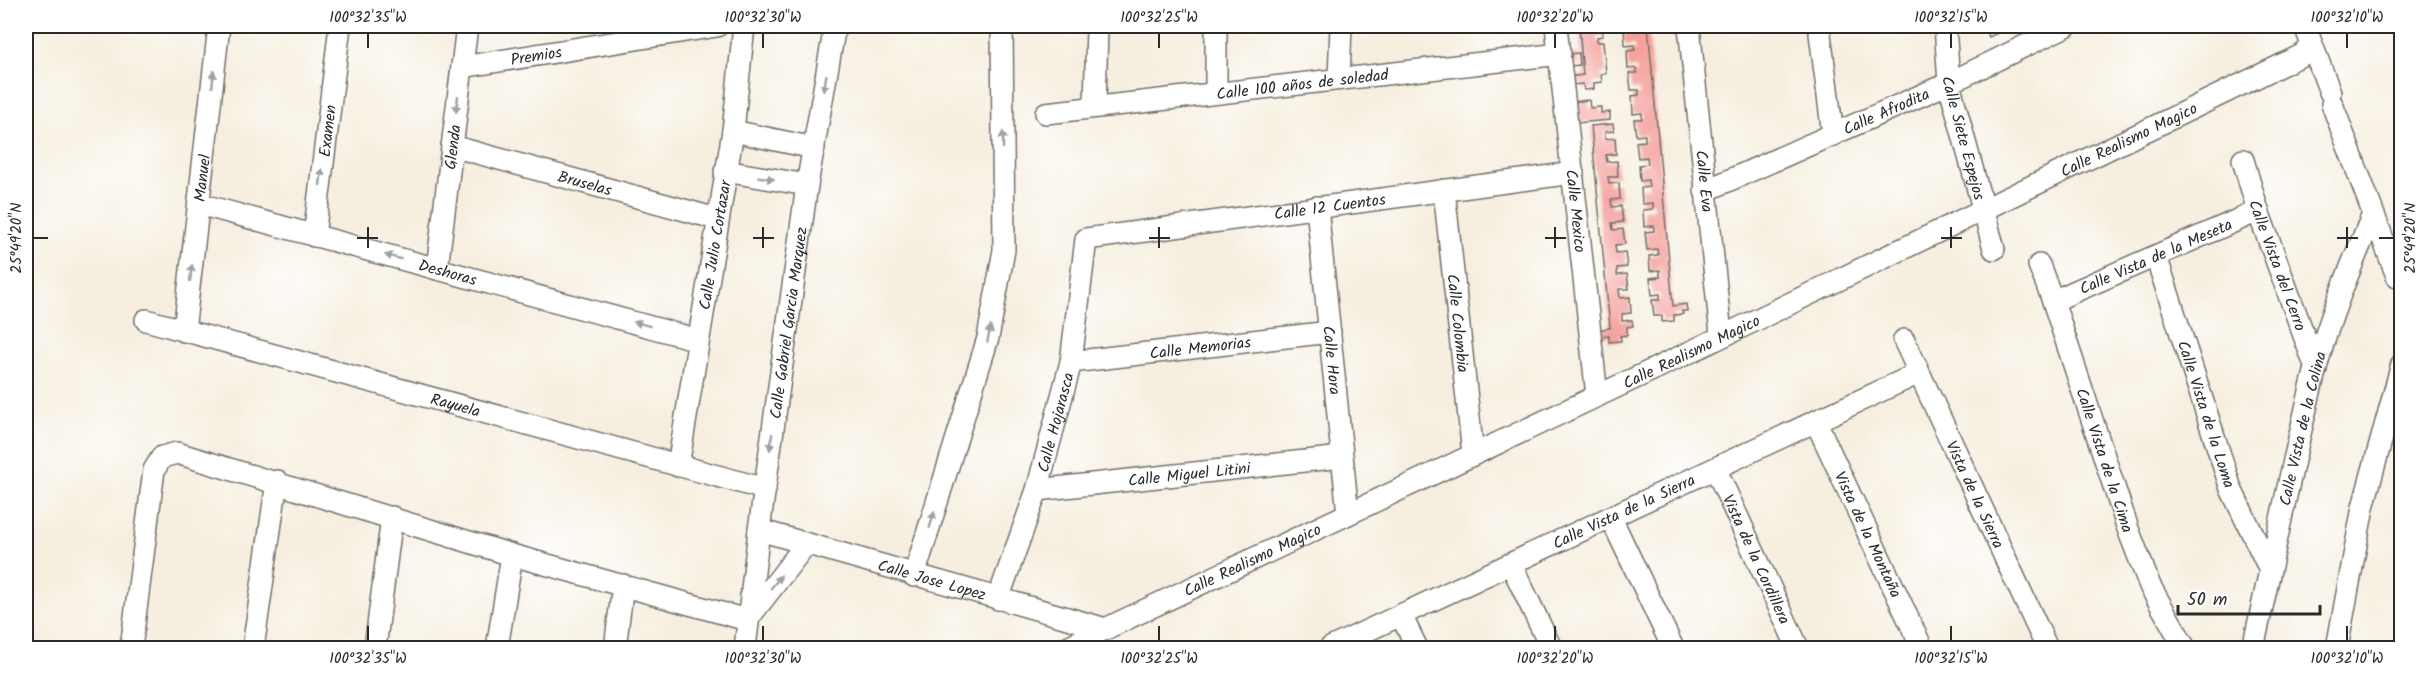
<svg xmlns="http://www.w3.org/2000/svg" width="2427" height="674" font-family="Kalam,sans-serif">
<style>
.building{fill:#f4a09c}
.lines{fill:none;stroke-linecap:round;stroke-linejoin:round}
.minor-casing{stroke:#726f6a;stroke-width:24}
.minor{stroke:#fff;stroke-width:21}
.oneway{fill:#a0a0a0}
.ticks{fill:none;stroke:#2b2b2b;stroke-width:2}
.labels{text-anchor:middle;stroke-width:6;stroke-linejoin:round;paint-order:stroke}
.street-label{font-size:16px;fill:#2b2b2b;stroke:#fff}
.neatline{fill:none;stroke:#2b2b2b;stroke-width:2}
.ticks-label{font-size:15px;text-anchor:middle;fill:#2b2b2b}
</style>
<rect width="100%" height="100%" fill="#fff"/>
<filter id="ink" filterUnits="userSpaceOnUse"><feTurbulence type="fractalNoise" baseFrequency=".0167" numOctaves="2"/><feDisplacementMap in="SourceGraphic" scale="12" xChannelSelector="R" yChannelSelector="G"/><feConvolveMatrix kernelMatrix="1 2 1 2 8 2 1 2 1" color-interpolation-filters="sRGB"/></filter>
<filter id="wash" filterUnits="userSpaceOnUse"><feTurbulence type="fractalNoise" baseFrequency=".008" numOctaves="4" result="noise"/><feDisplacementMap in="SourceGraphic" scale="24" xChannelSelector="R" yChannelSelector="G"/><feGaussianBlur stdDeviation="1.35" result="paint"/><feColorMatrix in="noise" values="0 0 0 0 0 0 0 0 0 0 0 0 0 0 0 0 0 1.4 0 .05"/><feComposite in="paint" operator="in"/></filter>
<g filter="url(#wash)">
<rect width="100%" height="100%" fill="#f6eede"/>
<g id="blocks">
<!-- building -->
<g class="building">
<polygon points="1579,26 1602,26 1603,36 1597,37 1597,42 1603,42 1606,73 1601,74 1602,82 1594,83 1594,89 1584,90 1583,84 1569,85 1568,77 1583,75"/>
<polygon points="1624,26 1648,26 1673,306 1686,304 1687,311 1682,311 1683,314 1674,315 1674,321 1662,322 1662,316 1654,316 1652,300 1660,300 1660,294 1652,295 1650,278 1660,277 1660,270 1650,271 1649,256 1658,255 1657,249 1647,250 1645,232 1654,231 1654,226 1644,227 1643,210 1653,209 1653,203 1642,204 1641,188 1649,187 1648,180 1640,181 1639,165 1648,164 1647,157 1638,158 1636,142 1645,141 1645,135 1636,136 1634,119 1642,119 1642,113 1633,114 1632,96 1639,95 1639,90 1631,90 1629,73 1637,73 1636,68 1628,69 1627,51 1635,50 1634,45 1625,46"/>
<polygon points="1983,26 2004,26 2006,29 1989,37"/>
<polygon points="1579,53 1580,65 1569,66 1568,54"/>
<polygon points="1589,100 1590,108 1601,107 1601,113 1610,112 1610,120 1576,123 1572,102"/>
<polygon points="1613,124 1614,131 1605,132 1605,139 1615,138 1616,154 1606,155 1607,162 1617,161 1618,177 1608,177 1609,184 1619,183 1620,199 1611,200 1612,207 1621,206 1623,222 1612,223 1613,230 1623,229 1625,244 1615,245 1616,253 1625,252 1627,267 1617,268 1617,275 1627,274 1629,289 1619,289 1620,298 1630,297 1631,313 1622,314 1622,321 1632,320 1633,326 1627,327 1627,335 1620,336 1621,341 1609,342 1609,336 1595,337 1595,330 1610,328 1591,126"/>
</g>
</g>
</g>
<g filter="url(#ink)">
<use href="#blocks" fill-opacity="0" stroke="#726f6a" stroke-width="1.5"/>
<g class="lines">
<defs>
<g id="minor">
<polyline points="1216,26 1216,93"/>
<path id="s1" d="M1556 26 1597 396"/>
<path id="s2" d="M1689 26 1721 335"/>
<polyline points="1819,26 1833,135"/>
<path id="s3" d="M1945 26 1949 83 1994 249"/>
<polyline points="2305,26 2330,92"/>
<path id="s4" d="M462 67 717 26"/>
<polyline points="1339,79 1341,26"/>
<polyline points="2332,104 2397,276"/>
<polyline points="1095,107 1097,26"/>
<path id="s5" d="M1046 113 1560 54"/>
<polyline points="733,131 814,148"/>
<path id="s6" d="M452 146 717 219"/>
<path id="s7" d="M2243 160 2258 211 2316 368"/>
<polyline points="725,171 807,185"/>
<path id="s8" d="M1444 190 1473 454"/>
<path id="s9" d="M1705 191 1949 83 2066 26"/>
<path id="s10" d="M199 204 698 340"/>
<path id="s11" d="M1317 207 1348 514"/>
<path id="s12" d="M314 236 340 26"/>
<path id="s13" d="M2156 256 2231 489 2269 568"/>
<path id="s14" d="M2039 265 2053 301 2128 529 2150 586 2185 648"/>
<path id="s15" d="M437 269 467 26"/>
<path id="s16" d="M2053 301 2258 211"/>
<path id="s17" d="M146 320 765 489"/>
<path id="s18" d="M184 331 219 26"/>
<path id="s19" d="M1904 340 2047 648"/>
<path id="s20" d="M1071 362 1330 332"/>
<path id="s21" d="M1816 422 1922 648"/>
<path id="s22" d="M678 466 733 131 744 26"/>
<path id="s23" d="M1716 470 1798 648"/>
<path id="s24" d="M1037 490 1342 457"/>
<polyline points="1611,518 1673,648"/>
<path id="s25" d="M759 530 1106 629"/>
<polyline points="1511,564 1551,648"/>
<polyline points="914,576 988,338 1004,250 1002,26"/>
<path id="s26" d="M998 599 1037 490 1071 362 1086 239 1573 173"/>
<polyline points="1401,615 1417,648"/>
<polyline points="747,620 806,544"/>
<polyline points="131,648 154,470 162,457 177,453 512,555 747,620"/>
<polyline points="253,648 277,481"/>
<polyline points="375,648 392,517"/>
<polyline points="497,648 512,555"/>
<polyline points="615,648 623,585"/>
<path id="s27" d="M745 648 759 530 807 185 835 26"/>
<path id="s28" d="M1065 648 1686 354 2302 55 2312 47"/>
<path id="s29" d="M1330 648 1919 373"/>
<path id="s30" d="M2253 648C2274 555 2292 461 2316 368 2330 315 2352 264 2373 214"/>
<polyline points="2337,648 2363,507 2402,364"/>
</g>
</defs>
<!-- minor casing -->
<use href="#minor" class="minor-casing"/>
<!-- minor -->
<use href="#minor" class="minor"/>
</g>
<!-- one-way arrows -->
<defs><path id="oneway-solid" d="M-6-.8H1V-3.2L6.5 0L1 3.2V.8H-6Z" transform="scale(1.5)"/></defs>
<g class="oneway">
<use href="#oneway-solid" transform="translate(213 79) rotate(-84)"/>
<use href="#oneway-solid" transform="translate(825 83) rotate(100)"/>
<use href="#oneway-solid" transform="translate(457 104) rotate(97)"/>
<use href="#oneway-solid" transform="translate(1003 140) rotate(-90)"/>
<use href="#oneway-solid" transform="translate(321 177) rotate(-83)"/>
<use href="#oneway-solid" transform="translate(766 178) rotate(10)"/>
<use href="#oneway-solid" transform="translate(393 257) rotate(-165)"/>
<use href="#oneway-solid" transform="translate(191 273) rotate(-83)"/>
<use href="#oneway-solid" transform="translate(642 324) rotate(-165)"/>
<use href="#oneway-solid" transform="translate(989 334) rotate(-78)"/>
<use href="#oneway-solid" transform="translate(771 442) rotate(98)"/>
<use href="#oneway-solid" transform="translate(932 520) rotate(-73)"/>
<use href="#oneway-solid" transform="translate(776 582) rotate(-52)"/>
</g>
</g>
<!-- ticks -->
<path class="ticks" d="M368 33V48M763 33V48M1159 33V48M1555 33V48M1951 33V48M2347 33V48M368 227V248M763 227V248M1159 227V248M1555 227V248M1951 227V248M2347 227V248M33 238H48M357 238H378M753 238H774M1149 238H1170M1545 238H1566M1941 238H1962M2337 238H2358M2379 238H2394M368 626V641M763 626V641M1159 626V641M1555 626V641M1951 626V641M2347 626V641"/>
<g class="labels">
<!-- street labels -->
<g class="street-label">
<text dy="6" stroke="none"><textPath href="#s4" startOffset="75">Premios</textPath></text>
<text dy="6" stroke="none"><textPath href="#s5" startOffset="258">Calle 100 años de soledad</textPath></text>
<text dy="6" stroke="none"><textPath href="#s9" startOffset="198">Calle Afrodita</textPath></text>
<text dy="6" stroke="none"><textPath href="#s12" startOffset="106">Examen</textPath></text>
<text dy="6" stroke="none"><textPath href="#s3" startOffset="114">Calle Siete Espejos</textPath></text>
<text dy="6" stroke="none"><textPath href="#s28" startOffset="1179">Calle Realismo Magico</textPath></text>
<text dy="6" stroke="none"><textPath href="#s15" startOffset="123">Glenda</textPath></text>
<text dy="6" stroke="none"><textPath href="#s18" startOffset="154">Manuel</textPath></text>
<text dy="6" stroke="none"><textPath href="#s2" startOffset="156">Calle Eva</textPath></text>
<text dy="6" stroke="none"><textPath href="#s6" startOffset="138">Bruselas</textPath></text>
<text dy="6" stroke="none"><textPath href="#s26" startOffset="618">Calle 12 Cuentos</textPath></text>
<text dy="6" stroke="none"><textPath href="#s1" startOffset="186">Calle Mexico</textPath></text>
<text dy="6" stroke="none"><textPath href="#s22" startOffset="224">Calle Julio Cortazar</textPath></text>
<text dy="6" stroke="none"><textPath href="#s16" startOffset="112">Calle Vista de la Meseta</textPath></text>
<text dy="6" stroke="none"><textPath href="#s7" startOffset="111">Calle Vista del Cerro</textPath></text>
<text dy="6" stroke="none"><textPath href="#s10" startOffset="258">Deshoras</textPath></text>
<text dy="6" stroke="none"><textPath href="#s27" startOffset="328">Calle Gabriel Garcia Marquez</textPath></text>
<text dy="6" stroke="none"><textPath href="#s8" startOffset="134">Calle Colombia</textPath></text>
<text dy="6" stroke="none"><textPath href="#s20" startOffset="130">Calle Memorias</textPath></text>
<text dy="6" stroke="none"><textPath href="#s28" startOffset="693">Calle Realismo Magico</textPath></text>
<text dy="6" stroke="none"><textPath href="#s11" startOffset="154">Calle Hora</textPath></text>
<text dy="6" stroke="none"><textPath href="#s17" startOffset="321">Rayuela</textPath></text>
<text dy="6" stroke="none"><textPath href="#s13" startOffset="166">Calle Vista de la Loma</textPath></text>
<text dy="6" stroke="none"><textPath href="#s26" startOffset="186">Calle Hojarasca</textPath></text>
<text dy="6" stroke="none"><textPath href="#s30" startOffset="225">Calle Vista de la Colina</textPath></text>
<text dy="6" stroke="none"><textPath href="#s14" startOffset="206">Calle Vista de la Cima</textPath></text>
<text dy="6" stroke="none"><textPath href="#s24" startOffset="153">Calle Miguel Litini</textPath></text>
<text dy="6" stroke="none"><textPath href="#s19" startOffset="170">Vista de la Sierra</textPath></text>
<text dy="6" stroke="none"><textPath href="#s29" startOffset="324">Calle Vista de la Sierra</textPath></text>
<text dy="6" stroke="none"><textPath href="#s21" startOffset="124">Vista de la Montaña</textPath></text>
<text dy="6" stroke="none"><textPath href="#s23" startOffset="98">Vista de la Cordillera</textPath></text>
<text dy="6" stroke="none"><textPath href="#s28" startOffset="207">Calle Realismo Magico</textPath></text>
<text dy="6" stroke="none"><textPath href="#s25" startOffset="180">Calle Jose Lopez</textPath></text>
</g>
</g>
<!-- margin -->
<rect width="2427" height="674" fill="none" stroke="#fff" stroke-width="66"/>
<!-- scale -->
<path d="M2178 605v9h142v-9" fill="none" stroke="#2b2b2b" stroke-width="3"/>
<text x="2187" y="605" font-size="18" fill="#2b2b2b" stroke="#ffffff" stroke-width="4.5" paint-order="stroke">50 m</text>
<rect x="33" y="33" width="2361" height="608" class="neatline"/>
<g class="ticks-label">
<text x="368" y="22">100°32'35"W</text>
<text x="763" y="22">100°32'30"W</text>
<text x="1159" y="22">100°32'25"W</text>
<text x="1555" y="22">100°32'20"W</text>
<text x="1951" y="22">100°32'15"W</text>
<text x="2347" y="22">100°32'10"W</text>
<text transform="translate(16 238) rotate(-90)" y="5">25°49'20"N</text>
<text transform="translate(2410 238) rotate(-90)" y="5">25°49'20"N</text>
<text x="368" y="663">100°32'35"W</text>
<text x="763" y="663">100°32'30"W</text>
<text x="1159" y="663">100°32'25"W</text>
<text x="1555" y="663">100°32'20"W</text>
<text x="1951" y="663">100°32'15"W</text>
<text x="2347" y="663">100°32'10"W</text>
</g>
</svg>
